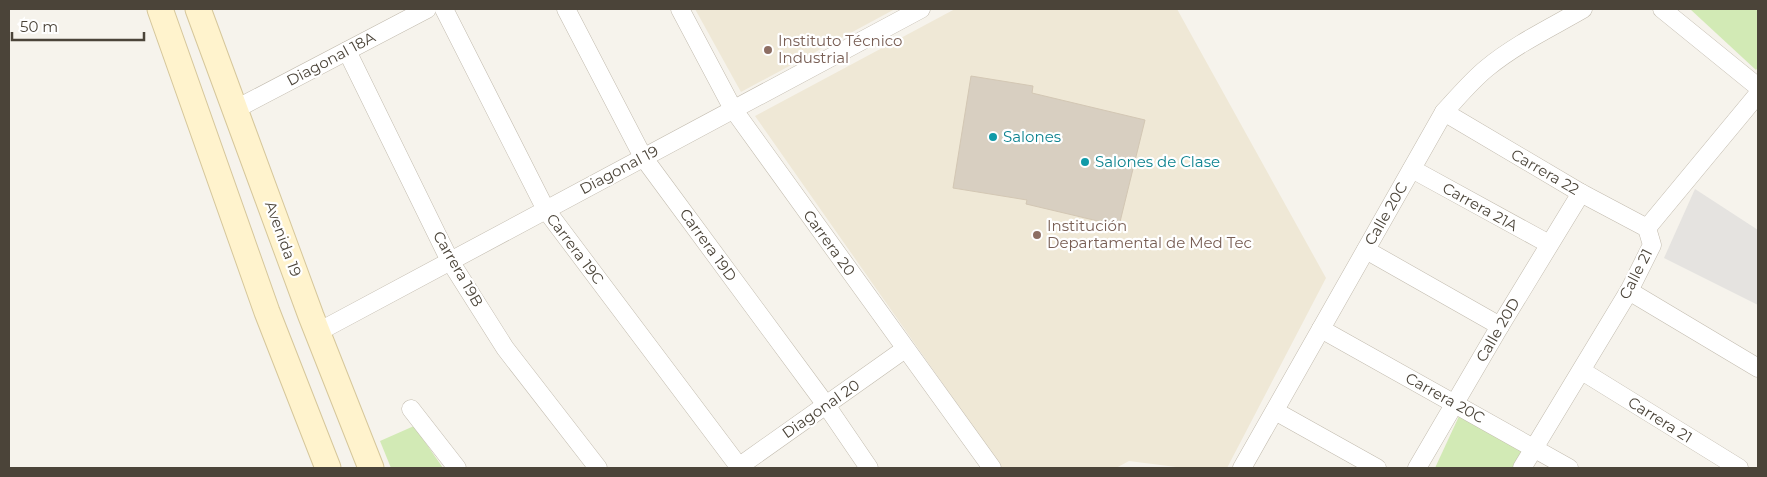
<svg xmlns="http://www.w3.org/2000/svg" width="1767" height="477" font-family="Montserrat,sans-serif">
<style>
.education{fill:#efe8d6}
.green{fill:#d2eab5}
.parking{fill:#e5e3e0}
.building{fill:#d8cfc1;stroke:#d3c7b4}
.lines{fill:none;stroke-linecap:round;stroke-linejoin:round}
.minor-casing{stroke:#c2bbae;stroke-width:19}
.secondary-casing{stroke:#d6c79b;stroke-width:27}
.minor{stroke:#fff;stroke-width:18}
.secondary{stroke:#fff3cd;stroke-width:25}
.education-dot{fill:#8d6e63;stroke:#fff;stroke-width:2}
.culture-dot{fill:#0f9aa8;stroke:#fff;stroke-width:2}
.labels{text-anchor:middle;stroke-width:4.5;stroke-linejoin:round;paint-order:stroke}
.education-label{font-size:15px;fill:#785e54;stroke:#fff;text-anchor:start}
.street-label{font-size:15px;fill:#4b4439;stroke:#fff}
.culture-label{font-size:15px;fill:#0d838f;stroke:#fff;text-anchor:start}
</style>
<rect width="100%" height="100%" fill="#f6f3ec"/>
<!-- education -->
<g class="education">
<polygon points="695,9 895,9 741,92"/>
<polygon points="955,9 1177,9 1326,278 1227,468 1184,468 1129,461 1116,468 1002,468 755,116"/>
</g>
<!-- green -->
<g class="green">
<polygon points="1690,9 1758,9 1758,67 1756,70"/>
<polygon points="1460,414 1525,450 1516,468 1435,468"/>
<polygon points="414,426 443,468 391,468 380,441"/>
</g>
<!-- parking -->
<polygon class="parking" points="1695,189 1758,230 1758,305 1664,258"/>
<!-- building -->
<polygon class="building" points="971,76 1033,86 1032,93 1145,120 1119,226 1026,204 1027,200 953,188"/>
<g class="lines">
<defs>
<g id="minor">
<polyline points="444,9 546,210 740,468"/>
<polyline points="566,9 643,157 826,405 869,468"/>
<polyline points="680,9 733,109 992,468"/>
<polyline points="1662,9 1758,87"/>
<polyline points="347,51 450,261 505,348 598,468"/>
<polyline points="236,109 427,9"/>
<polyline points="1444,112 1581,193 1647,228"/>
<polyline points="1412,169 1549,244"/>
<polyline points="1366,250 1500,326"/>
<polyline points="1629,291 1758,368"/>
<polyline points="1321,329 1569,468"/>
<polyline points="318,332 921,9"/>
<polyline points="1582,371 1739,468"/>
<polyline points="411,409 457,468"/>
<polyline points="1275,411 1377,468"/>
<polyline points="737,468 905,349"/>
<path d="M1242 468 1444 112C1458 97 1471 81 1487 68 1516 44 1552 27 1583 9"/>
<polyline points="1417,468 1500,326 1581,193"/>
<polyline points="1522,468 1629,291 1652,245 1647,228 1758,94"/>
</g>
<g id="secondary">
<polyline points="160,9 267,312 328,468"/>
<polyline points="198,9 311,316 371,468"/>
</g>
</defs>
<!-- minor casing -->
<use href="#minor" class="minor-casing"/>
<!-- secondary casing -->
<use href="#secondary" class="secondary-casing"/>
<!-- minor -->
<use href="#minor" class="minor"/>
<!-- secondary -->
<use href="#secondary" class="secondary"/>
</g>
<!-- markers -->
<g class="education-dot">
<circle cx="768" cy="50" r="5"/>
<circle cx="1037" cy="235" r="5"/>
</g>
<g class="culture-dot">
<circle cx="993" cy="137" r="5"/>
<circle cx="1085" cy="162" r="5"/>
</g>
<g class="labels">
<!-- education labels -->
<g class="education-label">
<text x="778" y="46">Instituto Técnico<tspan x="778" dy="17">Industrial</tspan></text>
<text x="1047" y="231">Institución<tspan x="1047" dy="17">Departamental de Med Tec</tspan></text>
</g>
<!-- street labels -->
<g class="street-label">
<text transform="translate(331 59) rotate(-28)" y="5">Diagonal 18A</text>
<text transform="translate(619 170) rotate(-28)" y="5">Diagonal 19</text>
<text transform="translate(1545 172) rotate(30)" y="5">Carrera 22</text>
<text transform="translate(1480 207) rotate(29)" y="5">Carrera 21A</text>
<text transform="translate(1386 214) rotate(-60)" y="5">Calle 20C</text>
<text transform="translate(283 239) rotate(70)" y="5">Avenida 19</text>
<text transform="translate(829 243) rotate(54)" y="5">Carrera 20</text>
<text transform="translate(708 245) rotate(54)" y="5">Carrera 19D</text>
<text transform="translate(575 249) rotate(53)" y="5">Carrera 19C</text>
<text transform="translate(458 269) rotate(60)" y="5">Carrera 19B</text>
<text transform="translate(1636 274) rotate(-63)" y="5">Calle 21</text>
<text transform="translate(1498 330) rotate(-60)" y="5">Calle 20D</text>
<text transform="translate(1445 398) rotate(29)" y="5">Carrera 20C</text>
<text transform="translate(821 409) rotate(-35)" y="5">Diagonal 20</text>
<text transform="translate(1660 420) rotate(32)" y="5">Carrera 21</text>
</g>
<!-- culture labels -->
<g class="culture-label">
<text x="1003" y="142">Salones</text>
<text x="1095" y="167">Salones de Clase</text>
</g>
</g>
<!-- border -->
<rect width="1767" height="477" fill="none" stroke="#4b4439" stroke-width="20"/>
<!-- scale -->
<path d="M12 32v8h132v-8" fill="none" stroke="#4b4439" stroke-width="2.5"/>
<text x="20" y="32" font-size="15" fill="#4b4439" stroke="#ffffff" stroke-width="4" paint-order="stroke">50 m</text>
</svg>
